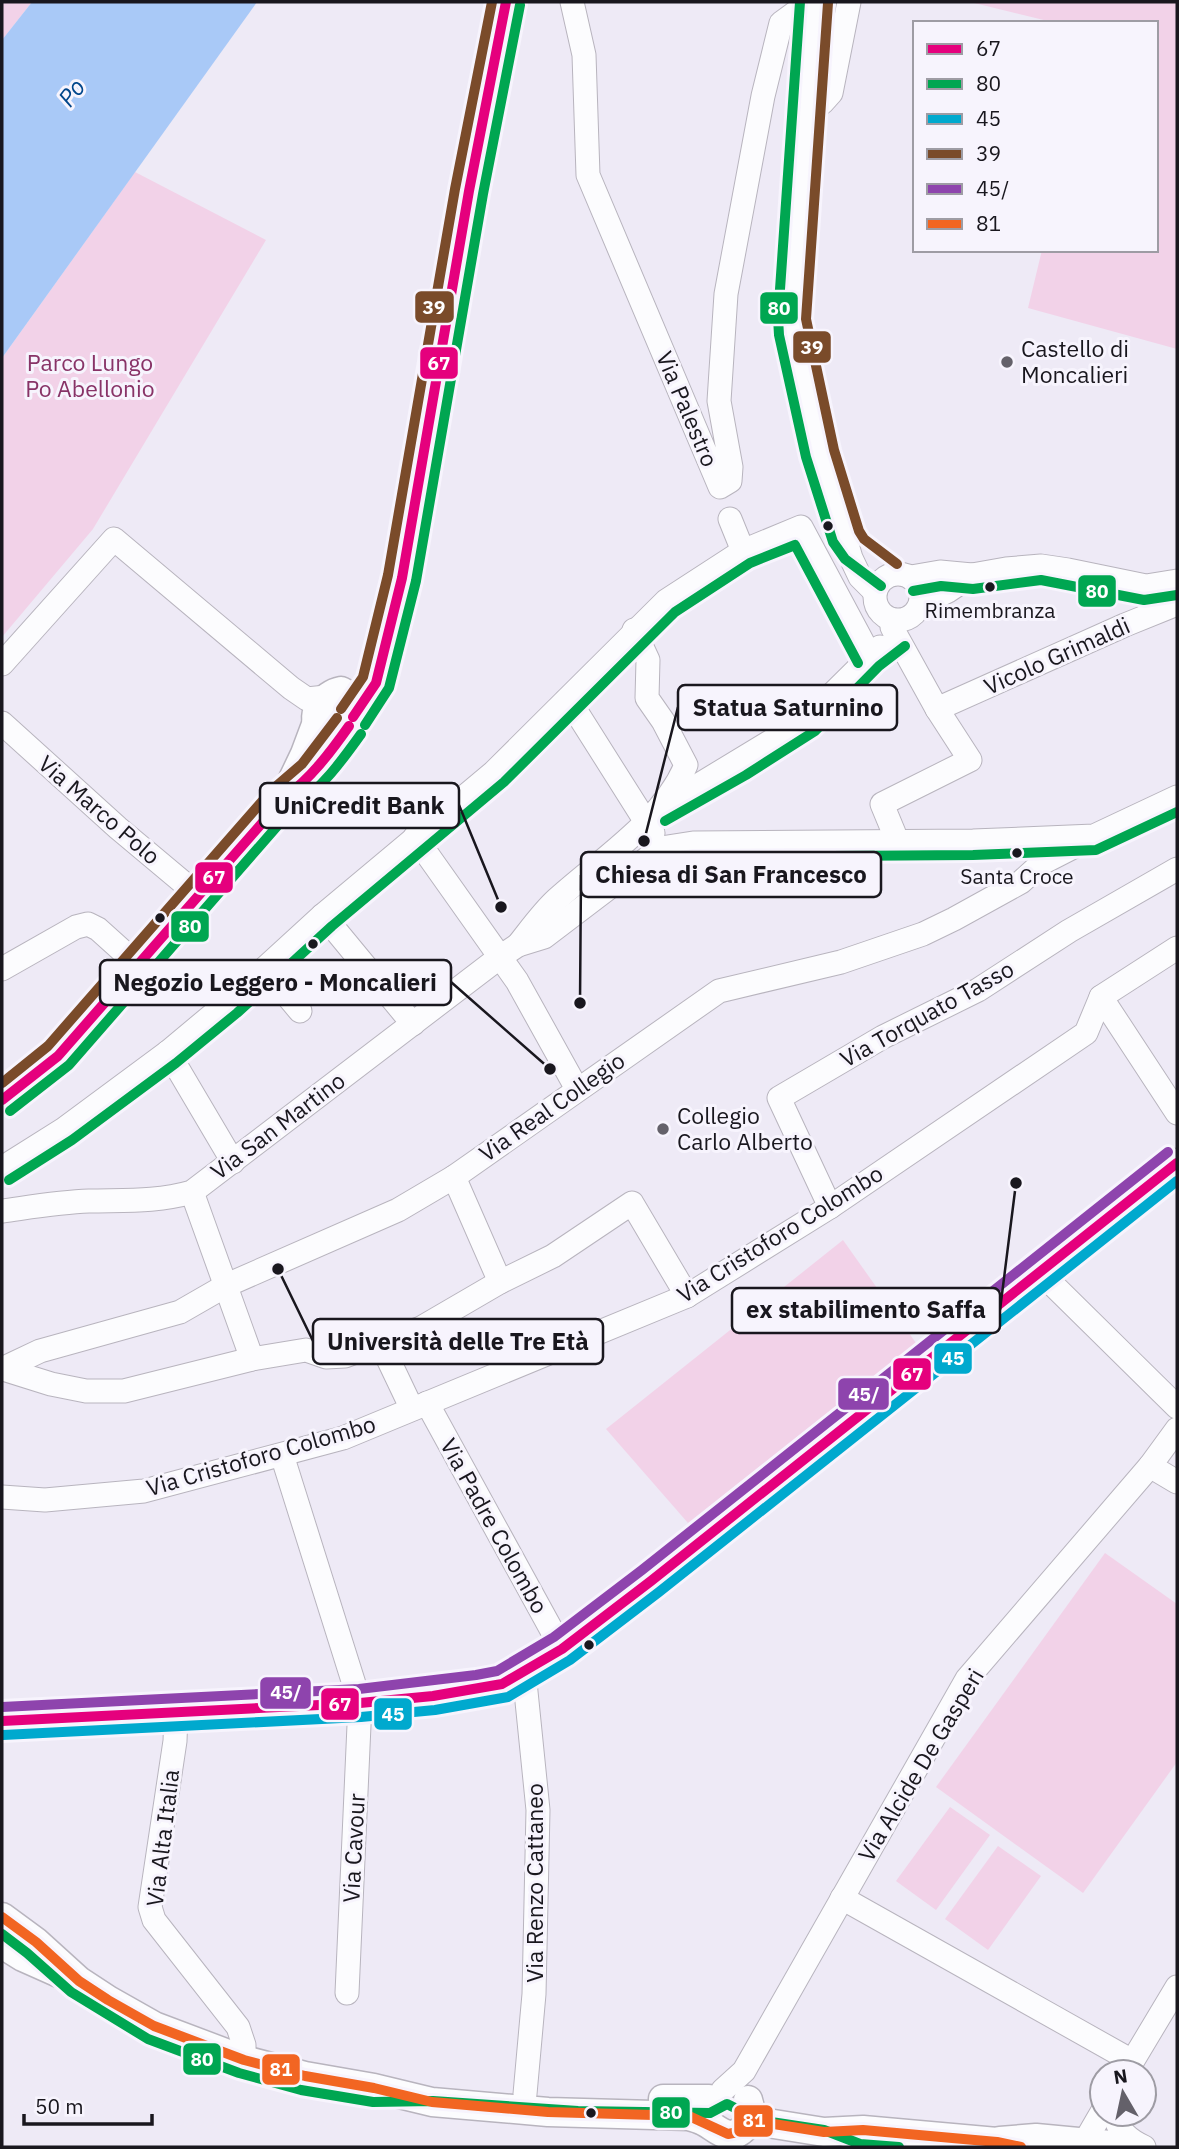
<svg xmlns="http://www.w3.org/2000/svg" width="1179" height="2149" font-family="'IBM Plex Sans',sans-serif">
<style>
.green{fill:#f2d2e8}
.water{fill:#a9c9f7}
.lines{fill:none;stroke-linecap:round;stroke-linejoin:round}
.minor-casing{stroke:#b8b4be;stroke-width:25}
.major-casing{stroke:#b8b4be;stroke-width:31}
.minor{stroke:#fcfcfe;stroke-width:23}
.major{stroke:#fcfcfe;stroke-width:28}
.bus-1-casing{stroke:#f7f4fd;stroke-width:16}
.bus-2-casing{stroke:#f7f4fd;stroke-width:16}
.bus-3-casing{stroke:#f7f4fd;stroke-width:16}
.bus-4-casing{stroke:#f7f4fd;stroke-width:16}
.bus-5-casing{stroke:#f7f4fd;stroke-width:16}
.bus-6-casing{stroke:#f7f4fd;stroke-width:16}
.bus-1{stroke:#e5007d;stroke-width:10}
.bus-2{stroke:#00a651;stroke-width:10}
.bus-3{stroke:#00a9ce;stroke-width:10}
.bus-4{stroke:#7a4b2a;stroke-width:10}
.bus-5{stroke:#8e44ad;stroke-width:10}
.bus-6{stroke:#f26522;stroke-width:10}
.poi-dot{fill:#64616a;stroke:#f7f4fd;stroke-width:2.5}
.bus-dot{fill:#19171e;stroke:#f7f4fd;stroke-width:2.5}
.labels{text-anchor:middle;stroke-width:6;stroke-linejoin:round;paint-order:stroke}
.bus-label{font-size:21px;fill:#19171e;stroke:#f7f4fd}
.poi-label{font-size:23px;fill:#19171e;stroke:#f7f4fd;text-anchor:start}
.park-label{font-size:23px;fill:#883367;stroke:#f7f4fd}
.street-label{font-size:23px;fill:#19171e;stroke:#f7f4fd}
.water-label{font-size:24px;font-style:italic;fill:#00468b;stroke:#f7f4fd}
.leader{fill:none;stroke:#19171e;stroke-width:2.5}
.callout-dot{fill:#19171e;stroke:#f7f4fd;stroke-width:2.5}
.callout{fill:#f7f4fd;stroke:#19171e;stroke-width:2.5}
.callout-label{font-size:24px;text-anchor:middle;font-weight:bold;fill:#19171e}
.line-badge{stroke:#f7f4fd;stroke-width:2.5}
.badge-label{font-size:19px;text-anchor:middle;font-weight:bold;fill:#fff}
</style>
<rect width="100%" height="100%" fill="#eeeaf6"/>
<!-- green -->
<g class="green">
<polygon points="2,2 32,2 2,40"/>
<polygon points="970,2 1177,2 1177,349 1028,308 1042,250 1156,250 1156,23 1056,23"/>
<polygon points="135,172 266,240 93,529 2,637 2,358"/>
<polygon points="843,1240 916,1343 688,1523 606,1429"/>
<polygon points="1105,1553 1177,1604 1177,1762 1083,1893 936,1787"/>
<polygon points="950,1807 990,1835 936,1910 896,1881"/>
<polygon points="998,1846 1041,1876 988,1950 945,1919"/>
</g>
<!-- water -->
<polygon class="water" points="32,2 257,2 2,358 2,40"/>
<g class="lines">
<defs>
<g id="minor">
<polyline points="572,2 584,55 588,175 720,487 730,481 731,467 719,401 726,294 763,96 781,23 810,2"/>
<polyline points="814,2 792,319 793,333 820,454 851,558 860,577 875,592"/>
<polyline points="806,106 822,103 831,93 849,2"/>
<polyline points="730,519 743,551"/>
<circle cx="898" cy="597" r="23"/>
<polyline points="911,577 940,572 972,575 1006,569 1041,566 1068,570 1146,586 1177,581"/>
<polyline points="920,605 948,591 972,575"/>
<polyline points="2,664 114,539 291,688 307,699 326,697"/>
<polyline points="566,701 574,708 653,833"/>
<polyline points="937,709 1125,625 1177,604"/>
<polyline points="2,723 118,828 198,895"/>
<polyline points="664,806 806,720 880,647"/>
<polyline points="415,837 517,981 577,1089"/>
<polyline points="894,842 894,833 882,804 970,760 937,709 896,635 892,627 894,620"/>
<polyline points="323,915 413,1024"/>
<path d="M518 945C530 930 542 913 556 900 600 860 663 821 686 765L663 721 647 698 648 660 634 630"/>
<polyline points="2,969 76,927 88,924 98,929 138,965"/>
<polyline points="265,969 300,1011"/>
<polyline points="1101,997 1177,1113"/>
<polyline points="168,1052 233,1162"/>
<polyline points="2,1168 64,1129 168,1052 228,1002 323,915 494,772 666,601 743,551 801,527 870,656"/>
<polyline points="454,1177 500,1282"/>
<polyline points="192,1192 252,1359"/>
<polyline points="830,1207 779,1098 883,1037 978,990 1069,931 1177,869"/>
<path d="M2 1211C31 1207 60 1202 89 1201 125 1200 157 1202 192 1192L500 957 518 945 544 937 661 848 693 843 973 841 1094 836 1177 797"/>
<polyline points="1040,1272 1177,1407"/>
<polyline points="381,1344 412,1409"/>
<polyline points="2,1369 40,1351 180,1312 227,1285 398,1210 454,1177 719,991 841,962 923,934 954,919 1021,882 1042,863 1085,841"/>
<polyline points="3,1369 51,1384 86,1391 124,1391 252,1359 306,1350 326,1357 345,1356 421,1328 500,1282 553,1256 632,1203 687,1296"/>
<polyline points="427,1403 562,1649"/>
<polyline points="282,1455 360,1703 347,1993"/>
<polyline points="1150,1466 1177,1482"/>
<polyline points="2,1497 45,1500 144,1491 343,1438 687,1296 830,1207 1086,1033 1101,997 1177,948"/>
<polyline points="524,1672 538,1810 534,1994 525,2094"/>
<polyline points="176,1713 175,1741 150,1907 154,1920 238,2027 244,2045 244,2060"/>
<polyline points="842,1898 1132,2061"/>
<polyline points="1126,2072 1177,1987"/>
<polyline points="723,2090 744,2071 967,1679 1150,1466 1177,1429"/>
<path d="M1114 2114C1118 2131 1129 2140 1144 2147"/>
<polyline points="1084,2143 1102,2112"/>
</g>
<g id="major">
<path d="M341 691 352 697C353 704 355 711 353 719 349 730 334 742 323 732 306 717 324 694 341 691Z"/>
<polyline points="353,717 376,683 390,633 402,578 469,191 506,2"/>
<polyline points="295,790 313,775 349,726"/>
<polyline points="2,1100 36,1075 58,1056 284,798 305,754 317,722"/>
<polyline points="2,1721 360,1703 433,1696 479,1689 502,1684 524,1672 562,1649 651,1581 1177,1163"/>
<path d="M2 1917 36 1942 79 1981 108 2000 154 2026 244 2060 305 2076 374 2088 432 2102 548 2112 689 2116C695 2118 700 2119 705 2122 718 2129 729 2144 745 2127 752 2119 751 2109 748 2100"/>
<polyline points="2,1944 23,1957 59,1973"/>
<polyline points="663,2099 709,2099"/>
<polyline points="749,2120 824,2132 863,2130 997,2142 1021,2147"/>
<polyline points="1000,2141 1036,2138 1131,2147"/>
</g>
</defs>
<!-- minor casing -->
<use href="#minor" class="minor-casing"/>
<!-- major casing -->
<use href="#major" class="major-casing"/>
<!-- minor -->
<use href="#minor" class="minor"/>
<!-- major -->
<use href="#major" class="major"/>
<defs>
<g id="bus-1">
<polyline points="353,717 376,683 402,578 469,191 506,2"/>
<path d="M2 1100 58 1056 284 798C311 778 330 753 349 726"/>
<polyline points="2,1721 360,1703 433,1696 502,1684 562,1649 651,1581 1177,1163"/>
</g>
<g id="bus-2">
<polyline points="800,2 778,318 779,335 806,457 833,542 845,559 881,586"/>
<polyline points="913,591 941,586 973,589 1041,580 1144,600 1177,595"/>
<polyline points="365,725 389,688 416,581 483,194 520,5"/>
<polyline points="665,821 746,775 815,731 879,666 905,646"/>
<polyline points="663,862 694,857 973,855 1096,850 1177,812"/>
<path d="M10 1111 69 1065 293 808C322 788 341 762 361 734"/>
<polyline points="9,1180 72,1140 176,1063 237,1013 332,926 504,782 675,612 750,563 795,545 858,663"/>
<polyline points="2,1934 27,1953 71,1992 148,2039 239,2073 301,2090 373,2102 433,2101 578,2111 710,2113 727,2104 759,2120 824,2130 860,2144 899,2147"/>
</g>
<polyline id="bus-3" points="3,1735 361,1717 435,1710 508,1697 570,1660 659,1592 1177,1181"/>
<g id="bus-4">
<polyline points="828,3 806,319 834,450 859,531 864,539 897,564"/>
<polyline points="341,709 363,677 388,575 455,189 492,2"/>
<polyline points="2,1083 48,1046 273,789 302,764 337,718"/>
</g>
<polyline id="bus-5" points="2,1707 359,1689 476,1675 497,1671 554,1637 642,1570 1168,1152"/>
<polyline id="bus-6" points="2,1917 36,1942 79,1981 108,2000 154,2026 244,2060 305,2076 374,2088 432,2102 548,2112 689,2116 728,2134 738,2132 749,2120 824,2132 863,2130 997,2142 1021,2147"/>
</defs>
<!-- bus-1 casing -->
<use href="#bus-1" class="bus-1-casing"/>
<!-- bus-2 casing -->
<use href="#bus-2" class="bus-2-casing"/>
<!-- bus-3 casing -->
<use href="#bus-3" class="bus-3-casing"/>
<!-- bus-4 casing -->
<use href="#bus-4" class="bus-4-casing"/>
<!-- bus-5 casing -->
<use href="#bus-5" class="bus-5-casing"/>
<!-- bus-6 casing -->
<use href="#bus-6" class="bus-6-casing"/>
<!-- bus-1 -->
<use href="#bus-1" class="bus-1"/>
<!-- bus-2 -->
<use href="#bus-2" class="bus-2"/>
<!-- bus-3 -->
<use href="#bus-3" class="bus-3"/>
<!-- bus-4 -->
<use href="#bus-4" class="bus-4"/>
<!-- bus-5 -->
<use href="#bus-5" class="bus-5"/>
<!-- bus-6 -->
<use href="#bus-6" class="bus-6"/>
</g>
<!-- markers -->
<g class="poi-dot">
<circle cx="1007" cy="362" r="7"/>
<circle cx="663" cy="1129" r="7"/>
</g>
<g class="bus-dot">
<circle cx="828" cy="526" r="6"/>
<circle cx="990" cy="587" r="6"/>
<circle cx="1017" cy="853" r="6"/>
<circle cx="160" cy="918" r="6"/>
<circle cx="313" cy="944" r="6"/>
<circle cx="589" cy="1645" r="6"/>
<circle cx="591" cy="2113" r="6"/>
</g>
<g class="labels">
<!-- bus labels -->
<g class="bus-label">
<text x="990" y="618">Rimembranza</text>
<text x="1017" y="884">Santa Croce</text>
</g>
<!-- poi labels -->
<g class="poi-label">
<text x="1021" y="357">Castello di<tspan x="1021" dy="26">Moncalieri</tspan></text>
<text x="677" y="1124">Collegio<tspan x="677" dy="26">Carlo Alberto</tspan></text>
</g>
<!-- park labels -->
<g class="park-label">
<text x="90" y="371">Parco Lungo<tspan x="90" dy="26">Po Abellonio</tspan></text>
</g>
<!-- street labels -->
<g class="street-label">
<text transform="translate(687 409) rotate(67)" y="8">Via Palestro</text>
<text transform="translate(1057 656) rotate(-24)" y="8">Vicolo Grimaldi</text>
<text transform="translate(99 810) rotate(41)" y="8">Via Marco Polo</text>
<text transform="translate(927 1014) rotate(-29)" y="8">Via Torquato Tasso</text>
<text transform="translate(552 1107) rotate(-35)" y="8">Via Real Collegio</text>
<text transform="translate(278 1126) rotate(-37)" y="8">Via San Martino</text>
<text transform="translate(780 1234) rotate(-32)" y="8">Via Cristoforo Colombo</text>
<text transform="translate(261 1456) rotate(-16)" y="8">Via Cristoforo Colombo</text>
<text transform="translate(494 1526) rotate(61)" y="8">Via Padre Colombo</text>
<text transform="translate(921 1765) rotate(-59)" y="8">Via Alcide De Gasperi</text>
<text transform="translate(163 1838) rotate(-83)" y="8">Via Alta Italia</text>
<text transform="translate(354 1848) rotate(-87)" y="8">Via Cavour</text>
<text transform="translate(535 1883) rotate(-90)" y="8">Via Renzo Cattaneo</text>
</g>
<!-- water labels -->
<g class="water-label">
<text transform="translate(72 93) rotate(-53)" y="8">Po</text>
</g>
</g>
<!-- callouts -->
<path class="leader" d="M644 841L678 707M501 907L459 805M580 1003L581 875M550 1069L451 982M1016 1183L1000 1310M278 1269L313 1341"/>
<g class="callout-dot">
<circle cx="644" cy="841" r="7"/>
<circle cx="501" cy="907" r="7"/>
<circle cx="580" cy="1003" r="7"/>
<circle cx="550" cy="1069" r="7"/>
<circle cx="1016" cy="1183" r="7"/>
<circle cx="278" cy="1269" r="7"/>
</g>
<g class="callout">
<rect x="678" y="685" width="219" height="45" rx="7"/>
<rect x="260" y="783" width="199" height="45" rx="7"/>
<rect x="581" y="852" width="300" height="45" rx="7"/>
<rect x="100" y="960" width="351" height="45" rx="7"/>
<rect x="732" y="1288" width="268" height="45" rx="7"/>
<rect x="313" y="1319" width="290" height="45" rx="7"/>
</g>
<g class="callout-label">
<text x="788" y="716">Statua Saturnino</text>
<text x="359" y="814">UniCredit Bank</text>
<text x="731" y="883">Chiesa di San Francesco</text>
<text x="275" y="991">Negozio Leggero - Moncalieri</text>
<text x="866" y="1318">ex stabilimento Saffa</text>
<text x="458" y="1350">Università delle Tre Età</text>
</g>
<g class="line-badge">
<rect x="414" y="290" width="41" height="34" rx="7" fill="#7a4b2a"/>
<rect x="759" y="291" width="40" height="34" rx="7" fill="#00a651"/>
<rect x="792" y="330" width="40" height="34" rx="7" fill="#7a4b2a"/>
<rect x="419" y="346" width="40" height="34" rx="7" fill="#e5007d"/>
<rect x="1077" y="574" width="40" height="34" rx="7" fill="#00a651"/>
<rect x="194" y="861" width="40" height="33" rx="7" fill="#e5007d"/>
<rect x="170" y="910" width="40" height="33" rx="7" fill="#00a651"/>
<rect x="933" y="1342" width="40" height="33" rx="7" fill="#00a9ce"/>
<rect x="892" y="1357" width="40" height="34" rx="7" fill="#e5007d"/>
<rect x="837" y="1377" width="53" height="34" rx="7" fill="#8e44ad"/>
<rect x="259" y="1676" width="53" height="34" rx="7" fill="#8e44ad"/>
<rect x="320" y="1687" width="40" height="34" rx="7" fill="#e5007d"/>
<rect x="373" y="1697" width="40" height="34" rx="7" fill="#00a9ce"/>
<rect x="182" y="2042" width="40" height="34" rx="7" fill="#00a651"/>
<rect x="261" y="2053" width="40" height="33" rx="7" fill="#f26522"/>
<rect x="651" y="2096" width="40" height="33" rx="7" fill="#00a651"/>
<rect x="733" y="2104" width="41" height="34" rx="7" fill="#f26522"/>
</g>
<g class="badge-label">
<text x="434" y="314">39</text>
<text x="779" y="315">80</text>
<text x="812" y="354">39</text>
<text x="439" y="370">67</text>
<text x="1097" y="598">80</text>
<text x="214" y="884">67</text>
<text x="190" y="933">80</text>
<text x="953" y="1365">45</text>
<text x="912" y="1381">67</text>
<text x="864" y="1401">45/</text>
<text x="286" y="1699">45/</text>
<text x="340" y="1711">67</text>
<text x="393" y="1721">45</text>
<text x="202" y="2066">80</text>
<text x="281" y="2076">81</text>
<text x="671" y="2119">80</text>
<text x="754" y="2127">81</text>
</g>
<!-- border -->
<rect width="1179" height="2149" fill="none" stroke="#19171e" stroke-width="7"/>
<!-- legend -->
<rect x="913" y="21" width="245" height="231" fill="#f7f4fd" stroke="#9e9ca4" stroke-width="2"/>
<rect x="927" y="44" width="35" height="10" fill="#e5007d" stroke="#9e9ca4" stroke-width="2"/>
<text x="976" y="56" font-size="21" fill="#19171e">67</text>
<rect x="927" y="79" width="35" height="10" fill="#00a651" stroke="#9e9ca4" stroke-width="2"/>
<text x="976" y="91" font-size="21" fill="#19171e">80</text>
<rect x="927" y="114" width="35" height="10" fill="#00a9ce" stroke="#9e9ca4" stroke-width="2"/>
<text x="976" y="126" font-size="21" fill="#19171e">45</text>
<rect x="927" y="149" width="35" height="10" fill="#7a4b2a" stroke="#9e9ca4" stroke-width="2"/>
<text x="976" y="161" font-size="21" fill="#19171e">39</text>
<rect x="927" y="184" width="35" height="10" fill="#8e44ad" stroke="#9e9ca4" stroke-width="2"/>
<text x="976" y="196" font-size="21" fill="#19171e">45/</text>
<rect x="927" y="219" width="35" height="10" fill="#f26522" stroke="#9e9ca4" stroke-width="2"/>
<text x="976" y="231" font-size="21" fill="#19171e">81</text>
<!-- north arrow -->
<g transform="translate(1123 2093) rotate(351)"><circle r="33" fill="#f7f4fd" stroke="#9e9ca4" stroke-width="2"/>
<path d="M0-5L12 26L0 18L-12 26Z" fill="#64616a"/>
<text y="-10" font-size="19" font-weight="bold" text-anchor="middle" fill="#19171e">N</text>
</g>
<!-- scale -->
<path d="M24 2114v10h128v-10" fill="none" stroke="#19171e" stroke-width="3.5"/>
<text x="35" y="2114" font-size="21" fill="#19171e" stroke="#f7f4fd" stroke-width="5" paint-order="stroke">50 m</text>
</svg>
